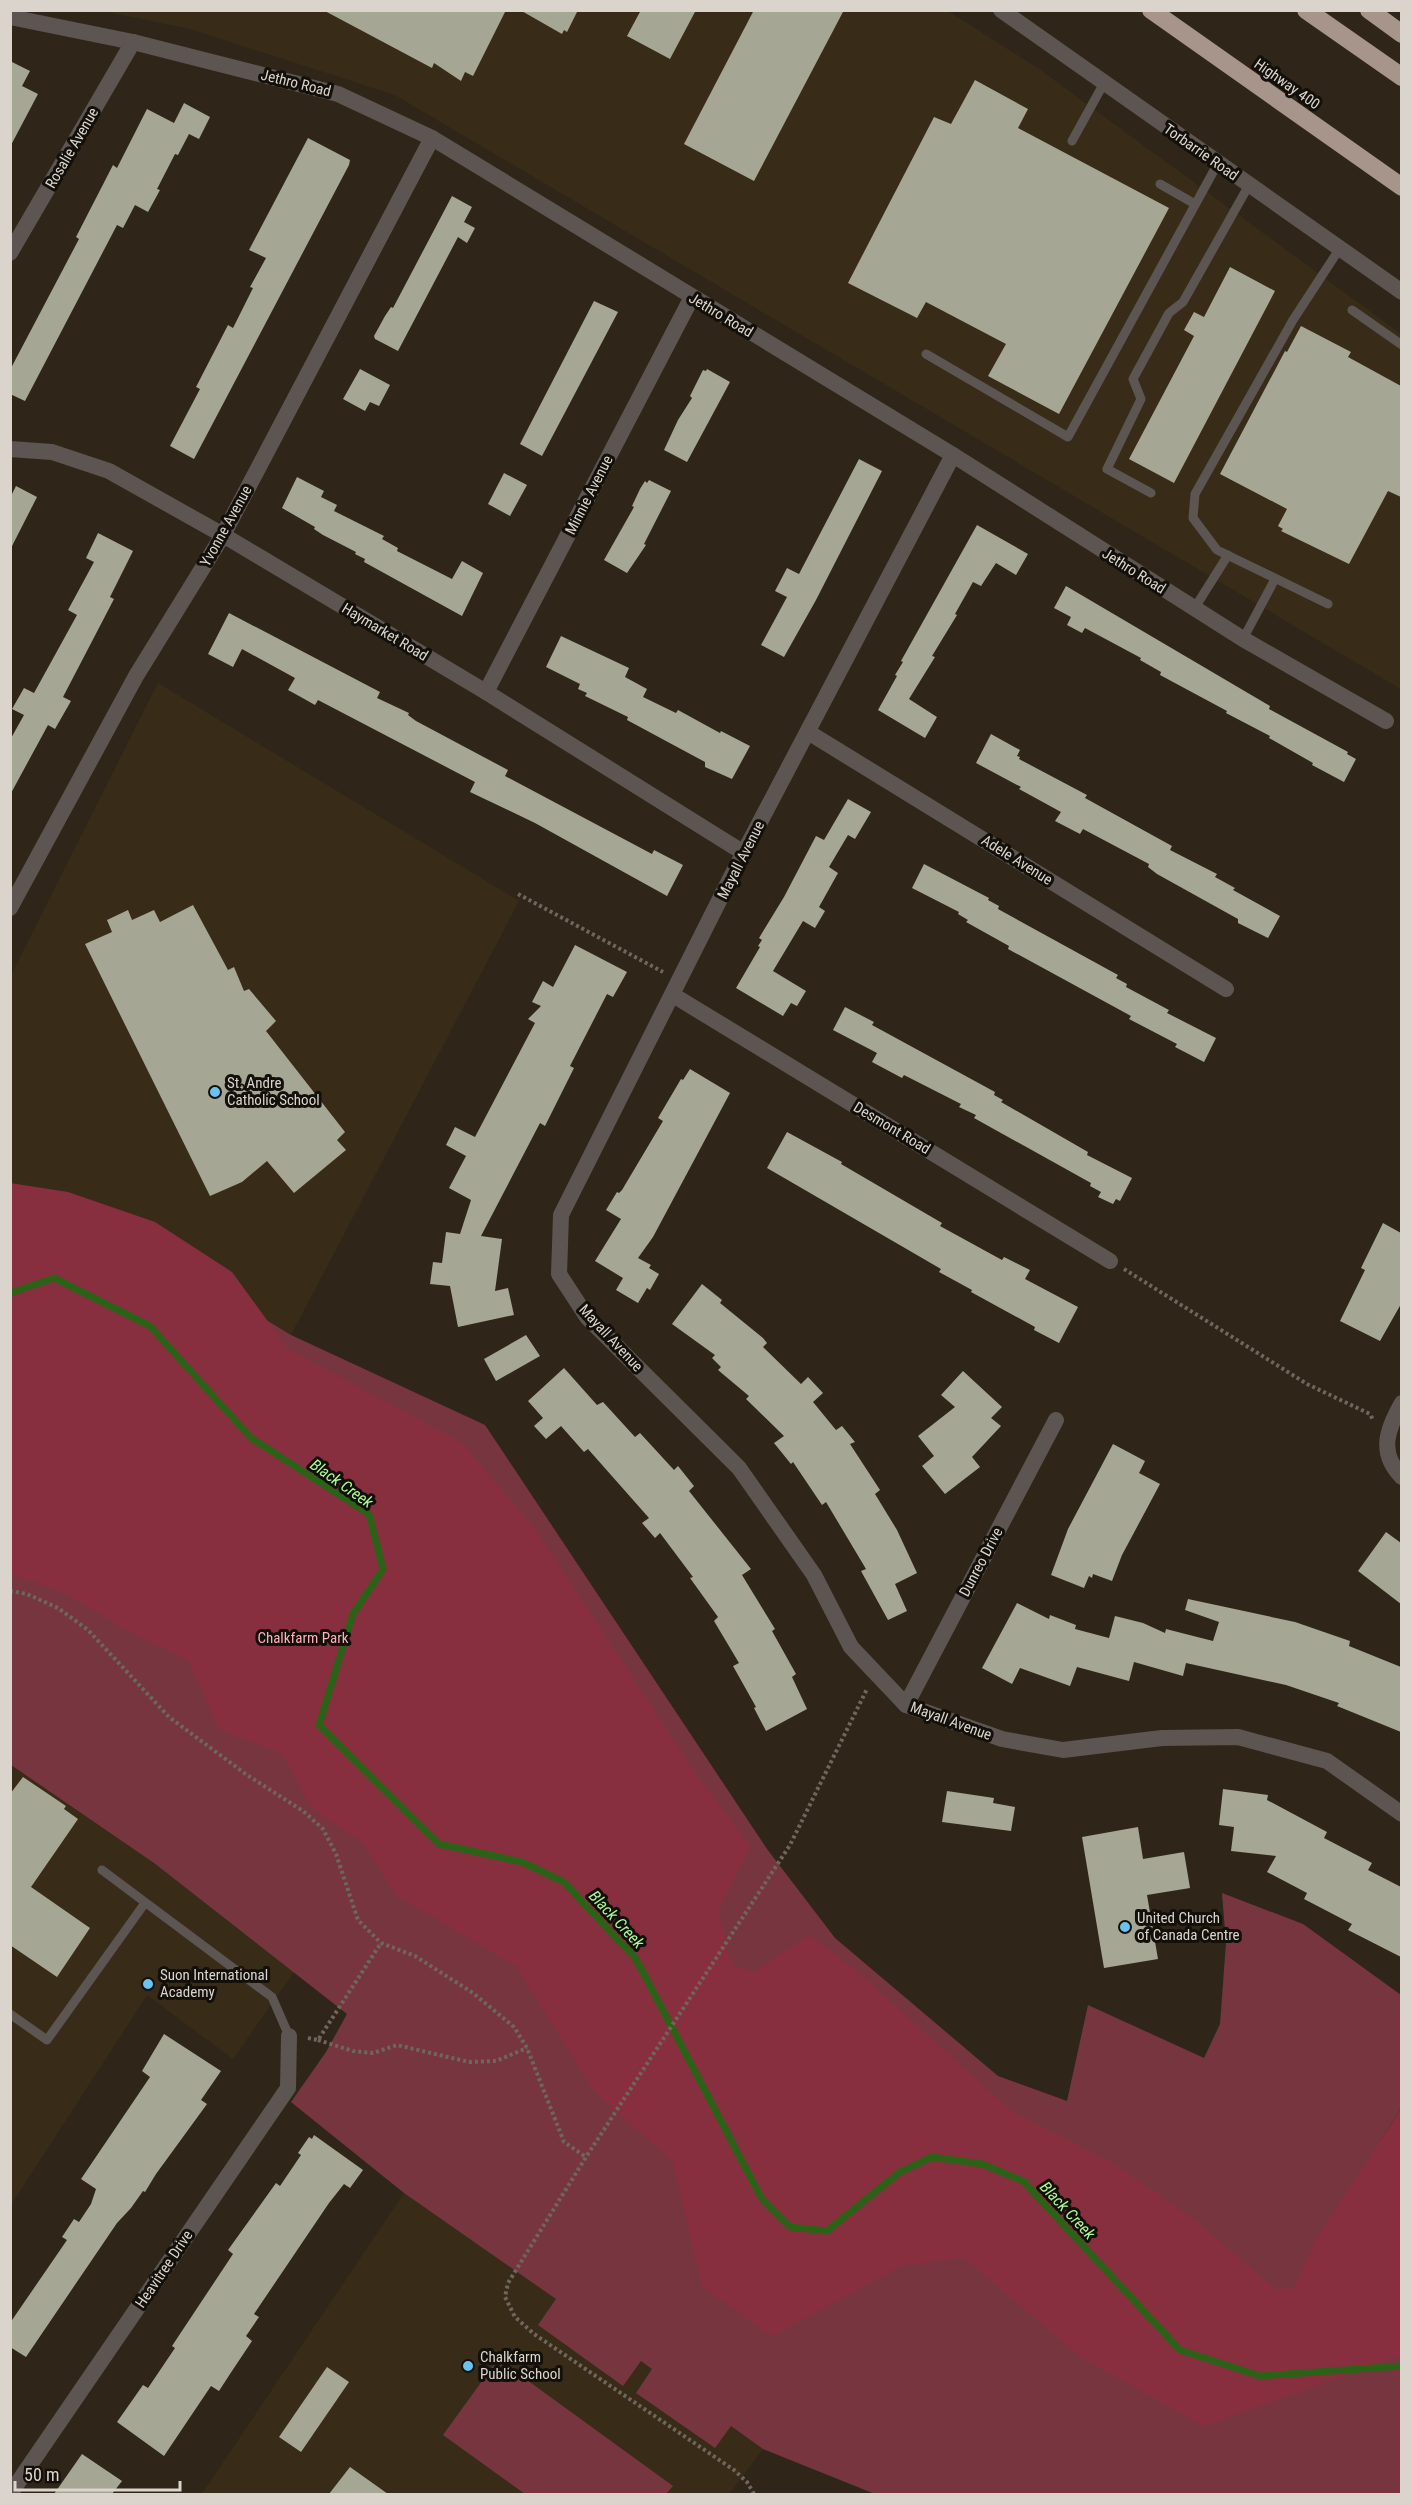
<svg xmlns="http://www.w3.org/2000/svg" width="1412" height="2505" font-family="'Roboto Condensed',sans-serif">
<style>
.built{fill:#382c19}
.green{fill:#77363f}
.forest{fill:#882f3f}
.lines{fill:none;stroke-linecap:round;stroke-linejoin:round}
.stream{stroke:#2c6217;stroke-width:7}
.building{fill:#a6a694}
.path{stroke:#6f675c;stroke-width:4;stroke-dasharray:3 3;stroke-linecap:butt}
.service{stroke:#5d5552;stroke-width:9}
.minor{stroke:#5d5552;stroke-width:16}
.motorway{stroke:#a7948b;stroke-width:18}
.poi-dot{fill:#69c3f1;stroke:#130f0a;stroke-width:2}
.labels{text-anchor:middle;stroke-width:6;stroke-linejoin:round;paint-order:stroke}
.street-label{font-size:15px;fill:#dad4cc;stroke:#130f0a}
.poi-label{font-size:15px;fill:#dad4cc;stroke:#130f0a;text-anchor:start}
.park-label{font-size:15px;fill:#fdb0b7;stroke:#130f0a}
.water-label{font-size:16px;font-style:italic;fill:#acf895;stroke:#130f0a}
</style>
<rect width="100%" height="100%" fill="#2f2619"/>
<!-- built -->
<g class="built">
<polygon points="103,11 948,11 1039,69 1401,334 1401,689 395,95 190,29"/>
<polygon points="158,683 519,901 291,1335 106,1223 11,1207 10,977"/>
<polygon points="11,1765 154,1863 294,1972 233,2059 147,1995 11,2205"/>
<polygon points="404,2193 534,2283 763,2449 729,2494 202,2494"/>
</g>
<!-- green -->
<g class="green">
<polygon points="10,1207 106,1223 291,1335 485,1425 767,1849 835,1938 998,2076 1067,2101 1088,2005 1204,2058 1220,2024 1226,1943 1222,1893 1303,1924 1401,1995 1401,2109 1381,2140 1401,2150 1401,2494 875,2494 763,2449 731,2426 715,2448 636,2393 652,2369 641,2361 623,2386 538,2325 556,2299 404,2193 291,2102 326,2052 347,2014 154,1863 11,1765"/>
<polygon points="498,2359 673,2486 666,2494 525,2494 443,2435"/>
</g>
<!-- forest -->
<polygon class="forest" points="10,1183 68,1192 155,1222 232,1272 288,1349 462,1443 535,1529 693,1770 750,1847 718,1911 732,1965 755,1972 809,1935 860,1974 1010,2110 1113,2164 1190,2216 1275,2289 1294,2288 1315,2242 1401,2109 1401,2355 1204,2426 1082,2358 963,2257 901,2266 772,2336 702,2286 673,2161 595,2092 516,1966 396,1895 364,1844 312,1808 283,1754 219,1729 188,1660 143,1639 63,1592 11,1574"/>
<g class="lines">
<!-- stream -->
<polyline class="stream" points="10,1293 54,1278 150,1326 251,1438 369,1514 383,1569 353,1614 319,1725 439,1844 522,1862 564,1882 636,1959 762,2199 790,2227 827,2231 900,2172 932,2157 982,2164 1023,2181 1180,2350 1260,2376 1402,2366"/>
</g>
<!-- building -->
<g class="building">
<polygon points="323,10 506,10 473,76 465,72 461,81 434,63 432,68"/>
<polygon points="520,10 578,10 567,32 564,30 562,34"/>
<polygon points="641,10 696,10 670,59 627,36"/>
<polygon points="754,10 844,10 754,181 684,144"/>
<polygon points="10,61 30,71 22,86 38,94 10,147"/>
<polygon points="975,80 1028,109 1018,128 1169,208 1059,414 988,376 1006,344 926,302 917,318 848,283 934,117 951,124"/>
<polygon points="184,103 210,117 199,139 189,134 178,155 175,154 157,189 160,190 148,212 135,205 123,228 117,225 25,401 10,394 10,370 79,239 76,237 113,165 117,168 147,109 174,123"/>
<polygon points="308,138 350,160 349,165 194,459 170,446 200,389 196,387 228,325 233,328 253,288 250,287 266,258 249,250"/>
<polygon points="452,196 472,207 464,222 475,228 467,243 458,237 398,351 375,339 374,336 385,316 391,307 393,308"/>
<polygon points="1230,267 1275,291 1174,483 1129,459 1194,336 1184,330 1194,312 1204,317"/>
<polygon points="594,301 618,312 542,456 520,444"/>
<polygon points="1301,326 1351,352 1348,357 1401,386 1401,497 1388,491 1349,564 1281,531 1283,529 1278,526 1287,509 1220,474 1285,351 1287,352"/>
<polygon points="360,369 390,385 379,406 370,402 365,411 343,399"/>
<polygon points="707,369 730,382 687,462 664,450 678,420 692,398 690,396 703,370 706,371"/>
<polygon points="859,459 882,471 816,600 784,657 761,645 787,597 775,591 787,568 799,574"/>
<polygon points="504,473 527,485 510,516 488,504"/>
<polygon points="297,477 324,491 321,497 337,505 334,511 384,536 382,539 398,548 397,551 452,579 462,561 483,573 462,616 364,562 365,559 355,554 356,552 323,535 314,529 315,527 282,508"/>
<polygon points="649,480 671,491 644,544 646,545 627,573 604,560 634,507 632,506 640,489 645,481 647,483"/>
<polygon points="16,486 37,497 10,550 10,498"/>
<polygon points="977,525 1028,554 1016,575 996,563 981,586 973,582 955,614 957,615 932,656 935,657 909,699 937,717 925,738 878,710 897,676 895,675 903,662 901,661"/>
<polygon points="98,533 133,551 110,597 114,599 63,697 71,701 55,729 48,725 10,795 10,740 24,715 12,709 24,688 34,693 77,615 68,610 94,562 86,558"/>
<polygon points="1066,586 1270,706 1269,709 1348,752 1347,754 1356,759 1344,782 1312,765 1313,763 1269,738 1270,736 1226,713 1227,711 1160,675 1161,672 1140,660 1141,658 1085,628 1082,633 1067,625 1071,617 1054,608"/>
<polygon points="229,613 380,692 377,698 409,713 408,715 416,721 508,770 505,776 652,854 654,850 683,865 667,896 535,823 470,792 475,782 318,700 315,705 299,696 288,690 295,678 242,649 233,667 208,654"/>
<polygon points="561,636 629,668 625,677 647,689 643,697 676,713 678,710 720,733 721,731 750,746 732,779 705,767 705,762 627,720 628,717 585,696 587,693 578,689 580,684 546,667"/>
<polygon points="991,734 1020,750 1017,756 1020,757 1019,759 1087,795 1085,798 1172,846 1170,850 1217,874 1215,877 1235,888 1233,890 1280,916 1268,938 1238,923 1238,919 1157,874 1148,867 1149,864 1083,829 1080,834 1055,821 1061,812 1019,789 1021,787 976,763"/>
<polygon points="848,799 871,812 855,839 848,835 829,867 838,873 819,907 825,911 815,928 803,921 773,971 806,991 797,1006 791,1003 783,1016 736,988 760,947 758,946 762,940 759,938 784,897 816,836 824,840"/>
<polygon points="924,864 989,898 988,900 999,906 998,909 1118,975 1116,978 1127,984 1126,987 1167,1009 1169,1010 1167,1013 1216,1038 1204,1062 1175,1047 1177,1044 1129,1019 1131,1016 1008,949 1009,946 966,922 968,920 958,914 959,912 912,888"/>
<polygon points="193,905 228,970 234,967 244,991 249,989 276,1021 266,1031 345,1132 337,1140 346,1150 294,1193 267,1161 242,1182 210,1196 85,944 112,932 107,920 128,910 132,920 154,910 160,922"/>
<polygon points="575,945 627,972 613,997 607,994 570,1066 574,1068 545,1126 540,1123 481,1236 502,1239 495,1291 508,1288 514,1315 458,1327 450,1286 430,1284 433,1262 442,1263 446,1232 460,1234 471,1200 449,1188 466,1156 446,1145 455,1127 475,1137 535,1023 528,1019 541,1006 532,1002 543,981 553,987"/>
<polygon points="845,1007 874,1022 872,1025 995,1092 994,1095 1003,1100 1001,1102 1088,1152 1087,1155 1132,1178 1120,1201 1116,1199 1113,1204 1098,1197 1101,1192 1090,1186 1091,1183 974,1118 976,1115 959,1107 961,1104 904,1075 902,1078 872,1062 877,1053 833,1030"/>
<polygon points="690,1069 730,1093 653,1237 638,1258 651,1265 649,1268 659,1274 650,1290 647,1288 638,1303 616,1290 623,1278 595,1261 621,1219 606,1210 617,1192 619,1193 622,1190 663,1121 658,1118 681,1079 683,1080"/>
<polygon points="787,1132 842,1162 841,1164 942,1223 940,1226 1002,1260 1004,1257 1030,1270 1025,1279 1078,1307 1059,1343 1034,1330 1035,1327 971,1292 972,1290 939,1272 941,1269 767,1168"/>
<polygon points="1383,1223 1401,1233 1401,1304 1380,1341 1340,1321 1365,1270 1361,1268"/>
<polygon points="702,1284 722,1300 720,1303 763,1338 767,1343 763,1347 801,1384 808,1377 823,1393 813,1402 836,1430 842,1426 855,1442 850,1444 880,1490 875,1494 897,1530 917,1573 895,1584 907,1611 888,1620 861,1571 866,1569 826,1502 822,1505 793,1462 791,1464 774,1443 784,1436 746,1399 749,1396 718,1370 721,1367 712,1358 715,1355 672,1324"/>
<polygon points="526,1335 540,1356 496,1381 484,1359"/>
<polygon points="564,1368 597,1405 603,1402 635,1437 640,1433 674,1470 678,1466 694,1486 689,1491 751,1569 742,1575 775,1629 772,1631 796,1674 792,1677 807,1709 766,1731 754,1708 756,1707 733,1666 739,1663 714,1621 718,1617 690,1578 693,1577 660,1533 655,1538 642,1523 649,1518 588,1449 584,1452 561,1426 546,1439 534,1426 543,1418 528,1401"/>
<polygon points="963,1371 1002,1407 991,1418 1001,1426 972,1457 980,1467 945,1494 922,1466 934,1456 918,1436 955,1407 941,1395"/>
<polygon points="1113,1444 1145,1461 1139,1473 1160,1484 1122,1555 1112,1581 1093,1574 1092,1578 1089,1576 1084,1588 1051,1575 1068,1529"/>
<polygon points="1386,1532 1401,1543 1401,1604 1358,1571"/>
<polygon points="1188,1599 1295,1622 1350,1641 1349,1646 1401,1667 1401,1732 1337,1706 1339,1703 1286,1685 1186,1663 1183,1676 1134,1662 1129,1681 1077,1667 1070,1686 1020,1668 1012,1684 982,1668 1017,1603 1049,1619 1050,1615 1076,1625 1075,1629 1109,1638 1115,1616 1143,1623 1165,1633 1166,1629 1213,1641 1219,1622 1185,1610"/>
<polygon points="23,1777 66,1806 64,1809 78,1819 31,1887 90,1928 57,1977 10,1945 10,1794"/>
<polygon points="1223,1789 1268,1795 1267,1800 1327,1832 1324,1838 1372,1863 1368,1870 1401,1887 1401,1957 1348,1930 1352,1924 1304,1899 1307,1893 1267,1872 1276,1856 1231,1851 1234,1827 1219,1825"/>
<polygon points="947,1791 994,1798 993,1803 1015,1807 1011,1831 942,1822"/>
<polygon points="1138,1827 1143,1859 1184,1852 1190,1888 1147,1895 1158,1959 1104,1968 1082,1837"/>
<polygon points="164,2034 221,2071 201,2100 207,2104 156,2174 145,2192 143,2191 131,2208 117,2223 26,2357 10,2347 10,2323 67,2240 62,2237 74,2219 79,2222 91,2204 96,2189 81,2179 150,2077 142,2071"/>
<polygon points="314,2135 363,2170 350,2188 344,2184 329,2203 254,2314 259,2317 246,2336 252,2341 230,2374 219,2391 211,2386 164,2456 117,2422 143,2385 148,2388 175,2348 172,2346 233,2254 228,2250 276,2183 280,2186 301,2155 298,2153 309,2137 312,2139"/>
<polygon points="327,2367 349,2382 301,2452 279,2437"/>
<polygon points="82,2454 122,2481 112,2494 54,2494"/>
<polygon points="350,2467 388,2494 329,2494"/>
</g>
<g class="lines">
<!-- path -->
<g class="path">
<polyline points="518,894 663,972"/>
<polyline points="1124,1269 1307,1384 1370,1414 1373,1420"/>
<polyline points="10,1591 27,1594 58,1608 88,1630 169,1717 247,1775 303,1811 323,1829 336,1854 358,1920 381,1943 415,1956 473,1993 514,2027 527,2048 564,2142 586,2157"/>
<polyline points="308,2038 318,2040 381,1943"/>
<polyline points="318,2040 353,2051 373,2053 397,2045 469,2062 496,2061 527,2048"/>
<polyline points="754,2494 747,2482 734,2470 534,2334 515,2317 505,2297 508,2283 586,2157 790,1845 867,1689"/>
</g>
<!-- service -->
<g class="service">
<polyline points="1072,141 1104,83"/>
<polyline points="1160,184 1195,204"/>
<polyline points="1352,310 1402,345"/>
<polyline points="926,354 1068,437 1218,163"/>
<polyline points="1151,493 1107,469 1141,399 1133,379 1169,313 1183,302 1249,185"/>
<polyline points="1328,604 1217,550 1193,518 1195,494 1293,320 1340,248"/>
<polyline points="1194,609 1228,555"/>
<polyline points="1243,639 1275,579"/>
<polyline points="102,1870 272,1997 289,2036"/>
<polyline points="10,2014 47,2040 145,1903"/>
</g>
<!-- minor -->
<g class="minor">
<polyline points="1001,10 1402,292"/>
<polyline points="10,17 133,42 338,94 432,138 953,455 1243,639 1386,721"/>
<polyline points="10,253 133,42"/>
<polyline points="10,449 52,452 109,471 223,535 486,692 744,853"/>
<polyline points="953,455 731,877 561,1215 559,1274 587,1317 739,1468 814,1575 851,1647 906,1705 1002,1739 1063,1750 1162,1738 1238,1737 1327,1761 1402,1814"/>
<polyline points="486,692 692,297"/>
<polyline points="808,732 1226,989"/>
<polyline points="10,908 136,676 223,535 432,138"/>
<polyline points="673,995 1110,1261"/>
<path d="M1402 1403C1387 1429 1378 1453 1402 1477"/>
<polyline points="906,1705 1056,1420"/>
<polyline points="10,2494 288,2088 289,2036"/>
</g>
<!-- motorway -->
<g class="motorway">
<polyline points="1151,10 1402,187"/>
<polyline points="1306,10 1402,77"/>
<polyline points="1369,10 1402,34"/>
</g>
</g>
<!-- markers -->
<g class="poi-dot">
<circle cx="215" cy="1092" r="6"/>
<circle cx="1125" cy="1927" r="6"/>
<circle cx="148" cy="1984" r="6"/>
<circle cx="468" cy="2366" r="6"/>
</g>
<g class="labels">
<!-- street labels -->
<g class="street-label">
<text transform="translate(296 83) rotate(14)" y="5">Jethro Road</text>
<text transform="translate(1287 84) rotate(35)" y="5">Highway 400</text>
<text transform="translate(72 148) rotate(-60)" y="5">Rosalie Avenue</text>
<text transform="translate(1201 152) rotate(35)" y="5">Torbarrie Road</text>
<text transform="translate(721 315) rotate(31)" y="5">Jethro Road</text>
<text transform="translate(589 495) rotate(-63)" y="5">Minnie Avenue</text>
<text transform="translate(226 526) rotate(-61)" y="5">Yvonne Avenue</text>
<text transform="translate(1134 571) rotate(32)" y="5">Jethro Road</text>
<text transform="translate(385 632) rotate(31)" y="5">Haymarket Road</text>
<text transform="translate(741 860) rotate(-63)" y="5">Mayall Avenue</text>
<text transform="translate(1017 860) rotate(32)" y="5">Adele Avenue</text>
<text transform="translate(892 1128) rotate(31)" y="5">Desmont Road</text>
<text transform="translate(611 1338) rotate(47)" y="5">Mayall Avenue</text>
<text transform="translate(981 1562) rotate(-62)" y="5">Dunreo Drive</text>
<text transform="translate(951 1721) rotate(20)" y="5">Mayall Avenue</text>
<text transform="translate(164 2269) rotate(-56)" y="5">Heavitree Drive</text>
</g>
<!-- poi labels -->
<g class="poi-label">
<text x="227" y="1088">St. Andre<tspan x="227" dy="17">Catholic School</tspan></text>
<text x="1137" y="1923">United Church<tspan x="1137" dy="17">of Canada Centre</tspan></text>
<text x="160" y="1980">Suon International<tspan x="160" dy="17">Academy</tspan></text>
<text x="480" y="2362">Chalkfarm<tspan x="480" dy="17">Public School</tspan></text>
</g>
<!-- park labels -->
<g class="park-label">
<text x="303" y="1643">Chalkfarm Park</text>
</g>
<!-- water labels -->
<g class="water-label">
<text transform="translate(342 1483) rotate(35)" y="6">Black Creek</text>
<text transform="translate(617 1919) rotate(47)" y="6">Black Creek</text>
<text transform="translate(1068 2210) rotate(47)" y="6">Black Creek</text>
</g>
</g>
<!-- border -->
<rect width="1412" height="2505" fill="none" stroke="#dad4cc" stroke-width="24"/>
<!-- scale -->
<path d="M15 2481v9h165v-9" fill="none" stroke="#dad4cc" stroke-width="3"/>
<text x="24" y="2481" font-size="18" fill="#dad4cc" stroke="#130f0a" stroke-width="4.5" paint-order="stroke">50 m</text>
</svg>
